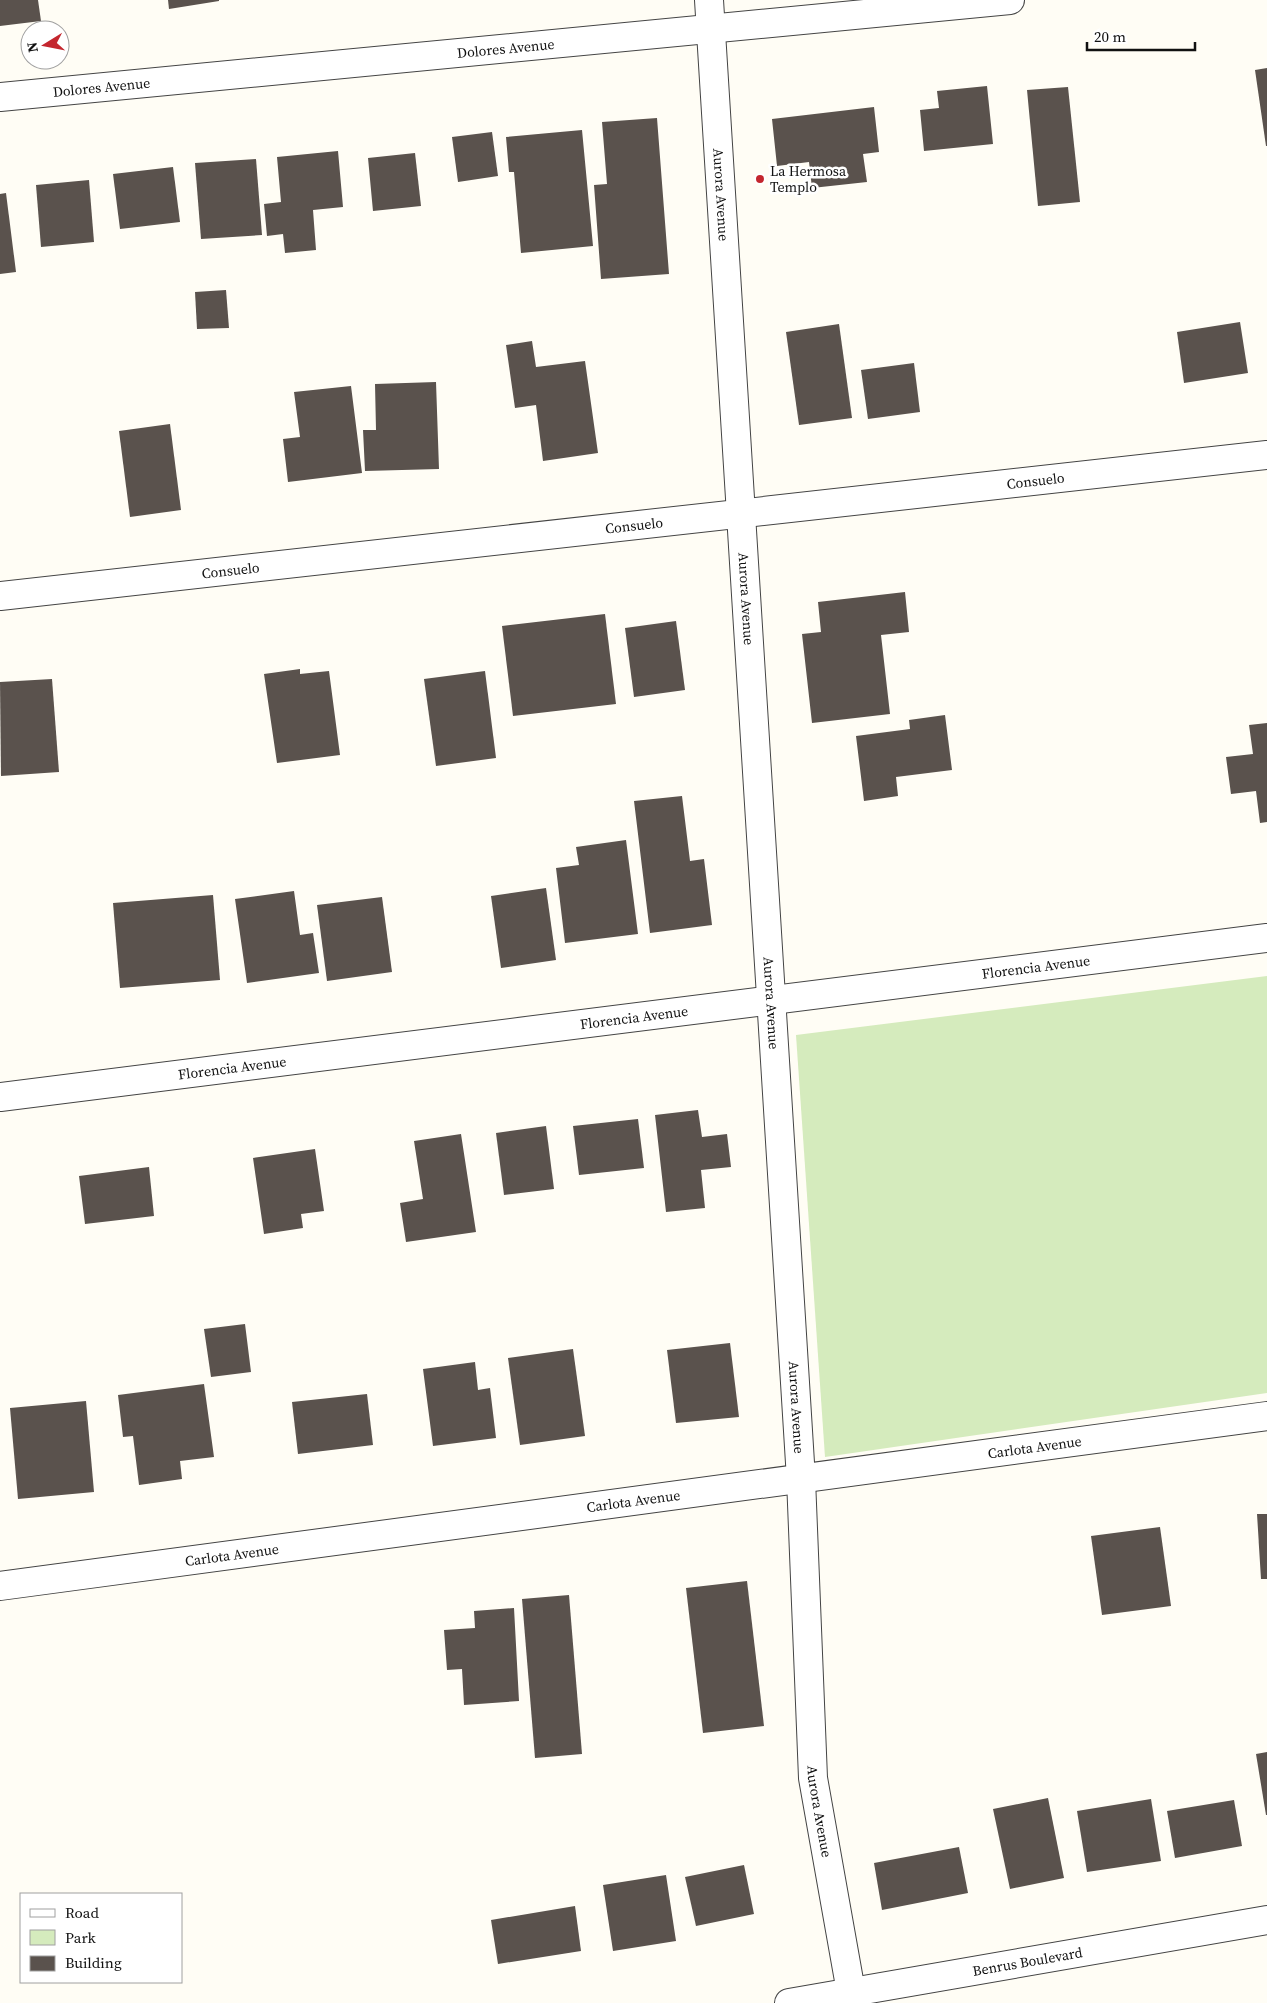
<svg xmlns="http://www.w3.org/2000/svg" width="1267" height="2003" font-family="'Source Serif 4',serif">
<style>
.green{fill:#d5ebbd}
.building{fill:#5a524d}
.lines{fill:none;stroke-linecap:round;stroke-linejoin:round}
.minor-casing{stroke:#444;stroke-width:30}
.minor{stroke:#fff;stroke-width:28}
.poi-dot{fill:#c4262e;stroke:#fff;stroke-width:2}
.labels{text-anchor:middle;stroke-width:5;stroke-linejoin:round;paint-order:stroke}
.street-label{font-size:14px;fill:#111;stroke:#fff}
.poi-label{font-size:14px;fill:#111;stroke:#fff;text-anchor:start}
</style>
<rect width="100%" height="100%" fill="#fffdf5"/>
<!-- green -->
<polygon class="green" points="1267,976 1267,1393 825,1457 796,1035"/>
<!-- building -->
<g class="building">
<polygon points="0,0 38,0 41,21 0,26"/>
<polygon points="168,0 219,0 219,1 169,9"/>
<polygon points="1267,68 1267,146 1266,146 1255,70"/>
<polygon points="987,86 993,144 924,151 920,110 939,108 937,91"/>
<polygon points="1068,87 1080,202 1038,206 1027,90"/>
<polygon points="874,107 879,152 863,154 867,182 812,188 809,162 777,166 772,119"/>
<polygon points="657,118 669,274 601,279 594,185 607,184 602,122"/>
<polygon points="582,130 593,246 521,253 514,172 509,172 506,137"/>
<polygon points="492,132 498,176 458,182 452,137"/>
<polygon points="338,151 343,207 313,210 316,250 285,253 283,234 267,236 264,204 281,202 277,157"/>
<polygon points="415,153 421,206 373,211 368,158"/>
<polygon points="256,159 262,235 201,239 195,163"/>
<polygon points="173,167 180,222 120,229 113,174"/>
<polygon points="89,180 94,242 41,247 36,185"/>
<polygon points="6,193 16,272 0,274 0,194"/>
<polygon points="226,290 229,328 197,329 195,292"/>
<polygon points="1240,322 1248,373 1184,383 1177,332"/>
<polygon points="839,324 852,418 799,425 786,332"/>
<polygon points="532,341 536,367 585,361 598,453 543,461 536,405 515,408 506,345"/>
<polygon points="914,363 920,412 868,419 861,370"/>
<polygon points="436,382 439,469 365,471 363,430 376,430 375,384"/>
<polygon points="351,386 362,473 288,482 283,439 300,437 294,392"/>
<polygon points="170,424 181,510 130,517 119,431"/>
<polygon points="905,592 909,632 881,635 890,714 812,723 802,634 821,632 818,602"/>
<polygon points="605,614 616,704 513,716 502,626"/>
<polygon points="676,621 685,690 634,697 625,628"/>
<polygon points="300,669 300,674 329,671 340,755 277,763 264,674"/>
<polygon points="485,671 496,758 436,766 424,679"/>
<polygon points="52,679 59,772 1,776 0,682"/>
<polygon points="945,715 952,770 896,777 898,796 864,801 856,736 910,729 909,720"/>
<polygon points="1267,723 1267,822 1260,823 1256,791 1231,794 1226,757 1253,754 1249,725"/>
<polygon points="682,796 690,861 704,859 712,925 650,933 634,801"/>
<polygon points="626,840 638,934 565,943 556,868 579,865 576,847"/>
<polygon points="546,888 556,960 501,968 491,896"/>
<polygon points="294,891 300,935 313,933 319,973 247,983 235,899"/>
<polygon points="213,895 220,980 120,988 113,903"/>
<polygon points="382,897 392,972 327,981 317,905"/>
<polygon points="698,1110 702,1137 727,1134 731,1167 701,1170 705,1208 666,1212 655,1115"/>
<polygon points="638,1119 644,1168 579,1175 573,1126"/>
<polygon points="546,1126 554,1189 504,1195 496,1133"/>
<polygon points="461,1134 476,1232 406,1242 400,1203 423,1199 414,1141"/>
<polygon points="315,1149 324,1211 301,1214 303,1228 264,1234 253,1158"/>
<polygon points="149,1167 154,1216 85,1224 79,1176"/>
<polygon points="245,1324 251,1372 211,1377 204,1329"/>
<polygon points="730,1343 739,1417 676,1423 667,1350"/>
<polygon points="573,1349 585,1436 520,1445 508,1358"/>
<polygon points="475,1362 478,1390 490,1388 496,1438 433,1446 423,1369"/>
<polygon points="204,1384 214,1457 180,1461 182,1479 139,1485 133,1436 123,1437 118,1395"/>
<polygon points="367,1394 373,1445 298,1454 292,1402"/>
<polygon points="86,1401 94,1492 18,1499 10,1408"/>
<polygon points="1257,1514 1267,1514 1267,1579 1261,1579"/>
<polygon points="1160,1527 1171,1606 1102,1615 1091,1536"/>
<polygon points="747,1581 764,1726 703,1733 686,1588"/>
<polygon points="569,1595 582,1754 535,1758 522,1599"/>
<polygon points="514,1608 519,1701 464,1705 462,1669 447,1670 444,1630 475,1628 474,1611"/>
<polygon points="1267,1752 1267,1815 1266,1815 1256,1754"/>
<polygon points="1048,1798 1064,1878 1010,1889 993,1809"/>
<polygon points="1151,1799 1161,1861 1087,1872 1077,1811"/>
<polygon points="1234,1800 1242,1846 1175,1858 1167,1811"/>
<polygon points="959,1847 968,1893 882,1910 874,1863"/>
<polygon points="744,1865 754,1914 696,1926 685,1877"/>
<polygon points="666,1875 676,1941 613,1951 603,1885"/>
<polygon points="575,1906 581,1951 498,1964 491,1920"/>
</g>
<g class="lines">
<defs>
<g id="minor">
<path id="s1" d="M709 0 801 1479 813 1778 853 2003"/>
<path id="s2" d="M0 97 1010 0"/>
<path id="s3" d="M0 596 1267 455"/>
<path id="s4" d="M0 1097 1267 938"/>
<path id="s5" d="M0 1586 1267 1416"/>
<path id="s6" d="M789 2003 1267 1920"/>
</g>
</defs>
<!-- minor casing -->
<use href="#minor" class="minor-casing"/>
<!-- minor -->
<use href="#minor" class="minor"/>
</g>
<!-- markers -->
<circle class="poi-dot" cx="760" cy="179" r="5"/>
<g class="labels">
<!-- street labels -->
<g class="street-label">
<text dy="5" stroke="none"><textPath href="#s2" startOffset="508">Dolores Avenue</textPath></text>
<text dy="5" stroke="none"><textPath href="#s2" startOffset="102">Dolores Avenue</textPath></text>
<text dy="5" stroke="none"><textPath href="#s1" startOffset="195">Aurora Avenue</textPath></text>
<text dy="5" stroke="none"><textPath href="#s3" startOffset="1042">Consuelo</textPath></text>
<text dy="5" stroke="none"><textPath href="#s3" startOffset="638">Consuelo</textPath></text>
<text dy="5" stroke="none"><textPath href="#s3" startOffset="232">Consuelo</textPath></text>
<text dy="5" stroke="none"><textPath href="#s1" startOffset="600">Aurora Avenue</textPath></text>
<text dy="5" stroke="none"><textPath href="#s4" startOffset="1044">Florencia Avenue</textPath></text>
<text dy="5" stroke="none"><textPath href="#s1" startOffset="1005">Aurora Avenue</textPath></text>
<text dy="5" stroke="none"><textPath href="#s4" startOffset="639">Florencia Avenue</textPath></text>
<text dy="5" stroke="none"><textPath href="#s4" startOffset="234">Florencia Avenue</textPath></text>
<text dy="5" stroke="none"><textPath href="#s1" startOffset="1410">Aurora Avenue</textPath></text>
<text dy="5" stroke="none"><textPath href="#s5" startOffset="1044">Carlota Avenue</textPath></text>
<text dy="5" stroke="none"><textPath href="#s5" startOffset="639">Carlota Avenue</textPath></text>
<text dy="5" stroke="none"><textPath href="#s5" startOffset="234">Carlota Avenue</textPath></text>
<text dy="5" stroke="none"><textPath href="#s1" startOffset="1815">Aurora Avenue</textPath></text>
<text dy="5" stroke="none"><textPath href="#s6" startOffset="242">Benrus Boulevard</textPath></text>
</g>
<!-- poi labels -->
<g class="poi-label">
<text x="770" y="176">La Hermosa<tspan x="770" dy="16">Templo</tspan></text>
</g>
</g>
<!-- legend -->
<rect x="20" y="1893" width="162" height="90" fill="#ffffff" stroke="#a0a0a0"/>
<rect x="30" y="1909" width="25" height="8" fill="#ffffff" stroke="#a0a0a0"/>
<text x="65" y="1918" font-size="15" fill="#111111">Road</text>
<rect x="30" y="1930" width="25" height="15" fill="#d5ebbd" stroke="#a0a0a0"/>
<text x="65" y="1943" font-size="15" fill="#111111">Park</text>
<rect x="30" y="1956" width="25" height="15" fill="#5a524d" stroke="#a0a0a0"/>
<text x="65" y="1968" font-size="15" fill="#111111">Building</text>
<!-- north arrow -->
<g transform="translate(45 45) rotate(260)"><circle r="24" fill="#ffffff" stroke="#a0a0a0"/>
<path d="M0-4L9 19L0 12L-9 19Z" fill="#c4262e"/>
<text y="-8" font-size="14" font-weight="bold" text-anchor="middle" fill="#111111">N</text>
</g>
<!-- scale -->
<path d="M1087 42v8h108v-8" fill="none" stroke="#111111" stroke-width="2.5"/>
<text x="1094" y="42" font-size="15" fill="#111111" stroke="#ffffff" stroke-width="4" paint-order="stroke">20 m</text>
</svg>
